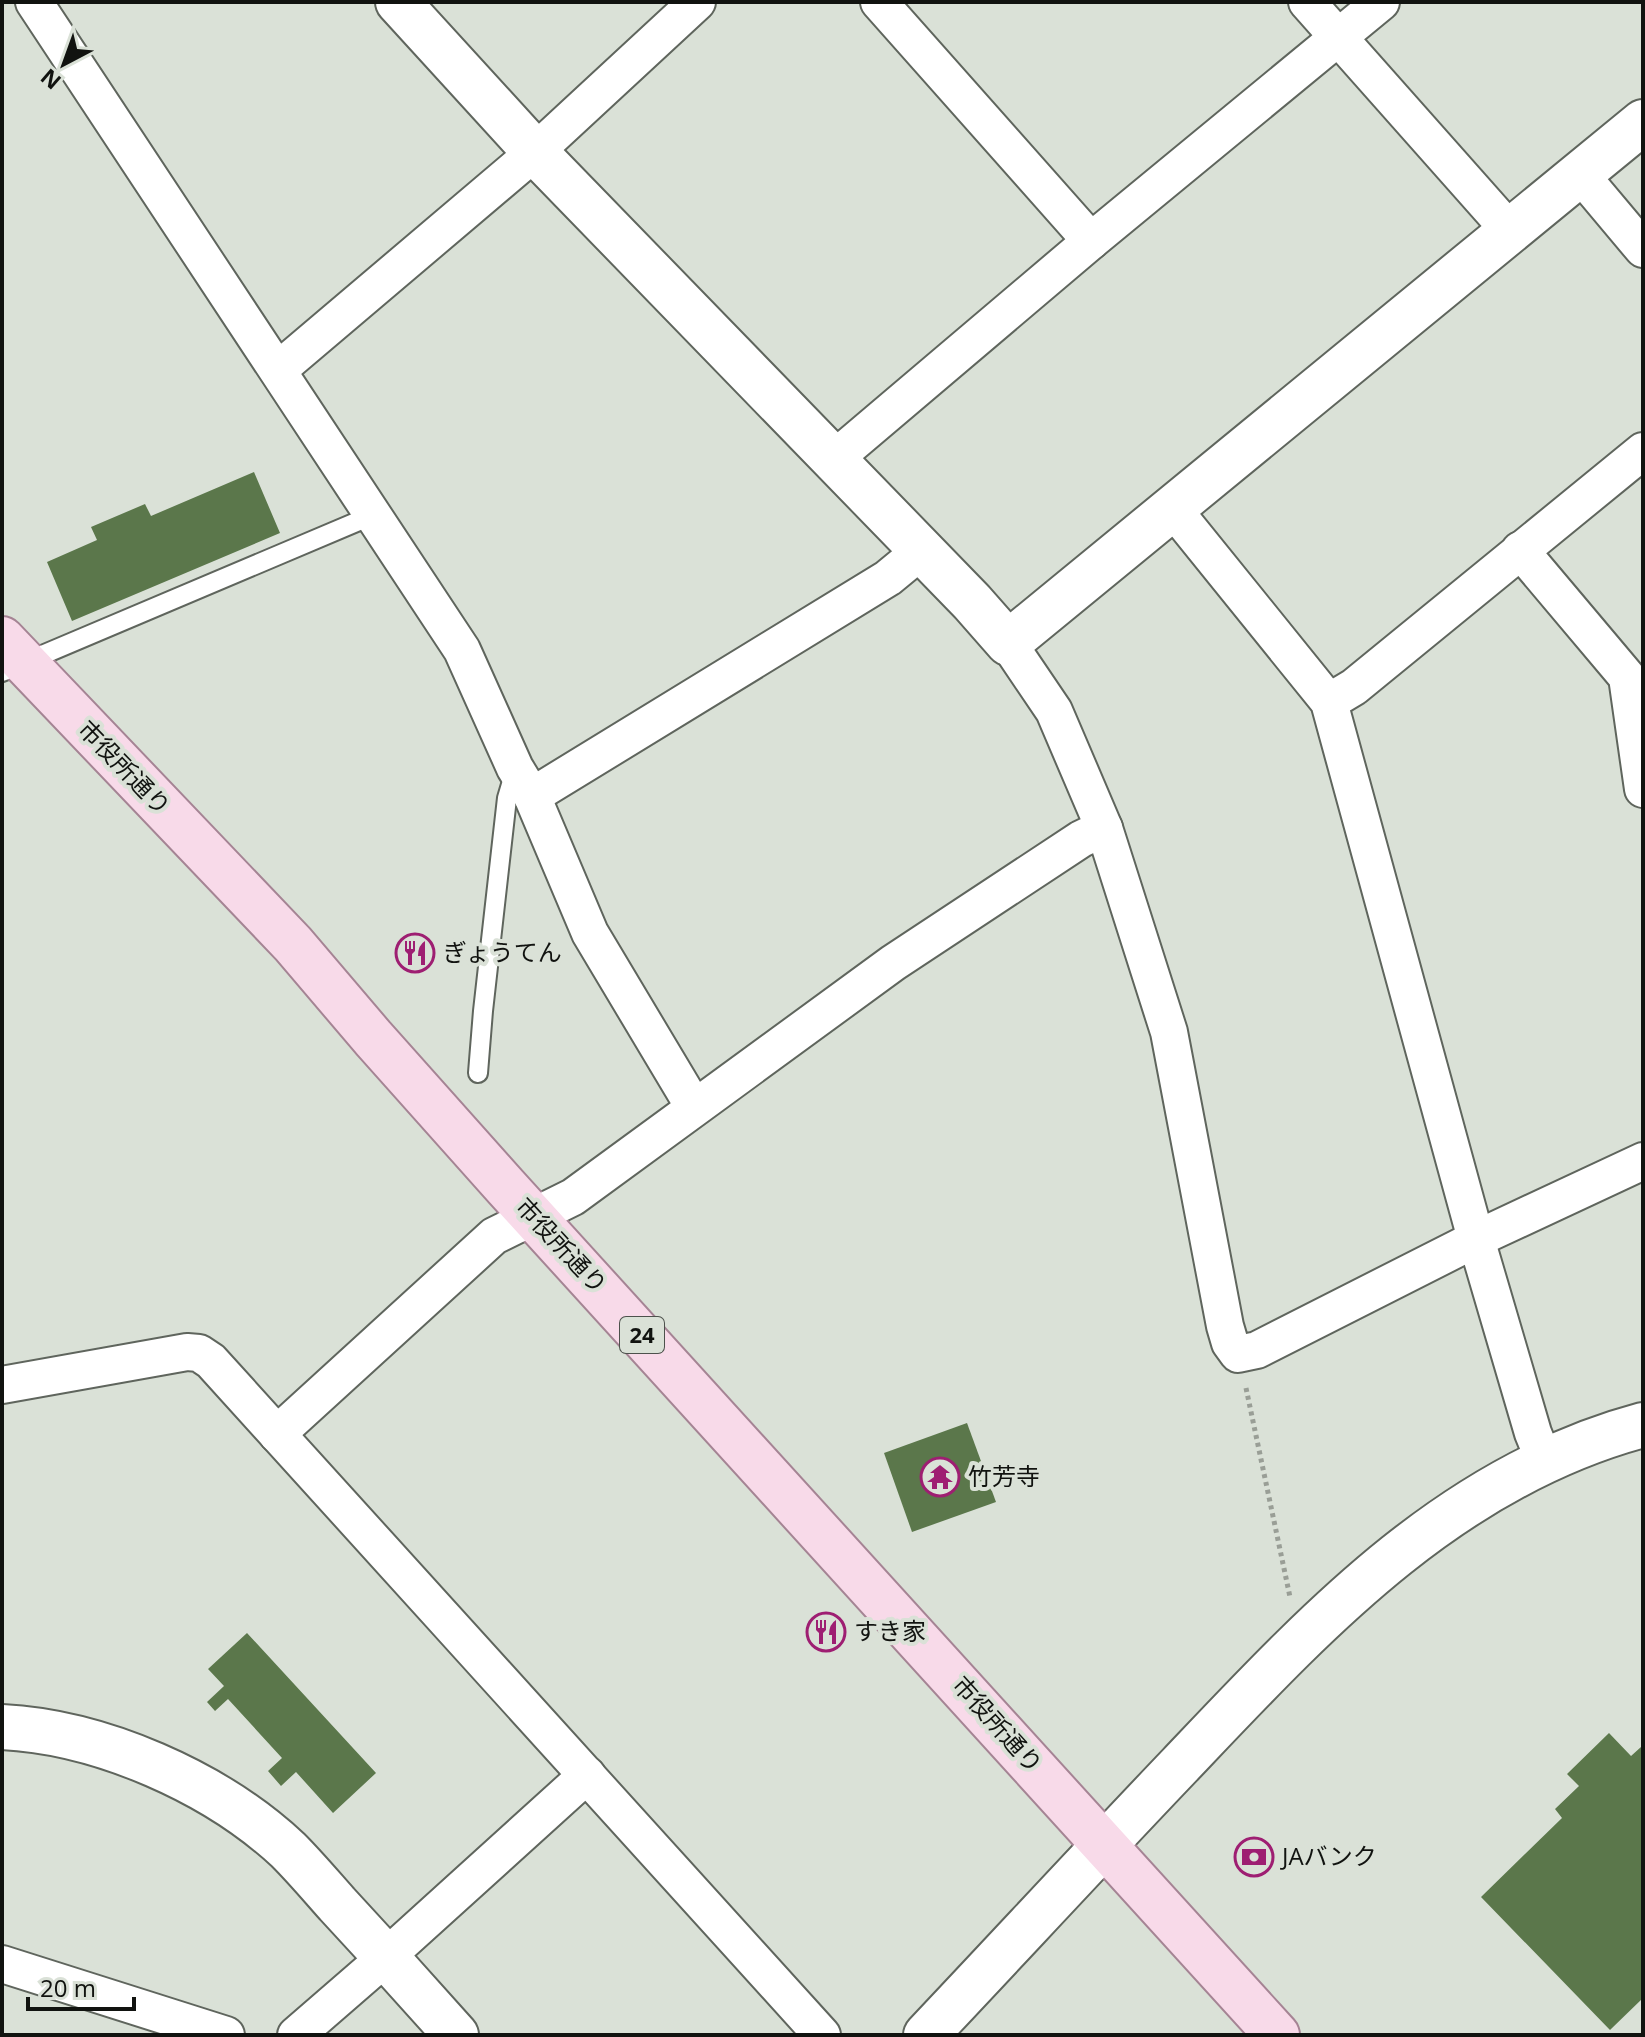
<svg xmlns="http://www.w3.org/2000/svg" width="1645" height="2037" font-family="'Open Sans','Noto Sans JP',sans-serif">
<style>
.building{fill:#5b774b}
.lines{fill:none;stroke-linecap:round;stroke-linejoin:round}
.service-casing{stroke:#5f655d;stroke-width:22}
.minor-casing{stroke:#5f655d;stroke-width:40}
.tertiary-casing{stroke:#5f655d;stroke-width:48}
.primary-casing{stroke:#a58494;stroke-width:48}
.path{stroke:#999e96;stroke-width:5;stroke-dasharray:4 4;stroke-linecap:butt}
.service{stroke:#fff;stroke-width:18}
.minor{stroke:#fff;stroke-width:36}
.tertiary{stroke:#fff;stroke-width:44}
.primary{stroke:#f8dae9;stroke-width:44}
.labels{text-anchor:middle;stroke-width:8;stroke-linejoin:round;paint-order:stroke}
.shield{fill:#dae1d7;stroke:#4d514c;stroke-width:2}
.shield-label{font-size:22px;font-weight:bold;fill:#111310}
.street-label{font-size:24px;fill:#111310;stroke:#dae1d7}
.poi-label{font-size:24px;fill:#111310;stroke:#dae1d7;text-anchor:start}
</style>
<rect width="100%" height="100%" fill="#dae1d7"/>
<!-- building -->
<g class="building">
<polygon points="254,472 280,533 72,621 47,562 97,540 91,527 145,504 151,516"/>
<polygon points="967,1423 996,1502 912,1532 884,1453"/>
<polygon points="247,1633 376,1773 333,1813 296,1772 281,1786 268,1771 282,1758 228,1699 215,1711 207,1702 224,1686 208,1669"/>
<polygon points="1609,1733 1631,1756 1641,1747 1643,1750 1643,1998 1610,2030 1481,1897 1562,1818 1555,1809 1579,1786 1567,1774"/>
</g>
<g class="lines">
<defs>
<g id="service">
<polyline points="2,672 373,515"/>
<polyline points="478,1073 483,1011 507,798 515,771"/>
</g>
<g id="minor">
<polyline points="34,2 462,650 515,768 532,796 590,933 694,1107"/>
<polyline points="879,2 1091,241"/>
<polyline points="1307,2 1511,232"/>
<polyline points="1580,174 1643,249"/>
<polyline points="278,370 535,152 697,2"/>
<polyline points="834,459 1091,241 1381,2"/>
<polyline points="1173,509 1329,702 1476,1239 1533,1433 1544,1460"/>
<polyline points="1520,550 1627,677 1643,789"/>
<polyline points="1008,643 1054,711 1104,828 1169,1032 1225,1326 1230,1343 1238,1354 1257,1350 1476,1239 1643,1161"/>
<polyline points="1329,702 1354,687 1643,451"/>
<polyline points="532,796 888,578 922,550"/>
<polyline points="2,1385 187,1352 199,1353 211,1361 822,2035"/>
<polyline points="277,1434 494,1236 573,1197 893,963 1081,839 1104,828"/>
<polyline points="2,1964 226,2035"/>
<polyline points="296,2035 386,1957 587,1775"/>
</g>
<g id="tertiary">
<polyline points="398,2 535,152 972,602 1008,643 1643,122"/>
<path d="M2 1727C101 1732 215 1782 288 1850 305 1867 321 1886 337 1904 377 1947 417 1991 456 2035"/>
<path d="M926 2035C1011 1945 1095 1854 1180 1765 1314 1624 1448 1477 1643 1425"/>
</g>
<polyline id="primary" points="2,639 293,944 373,1038 505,1186 1277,2035"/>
</defs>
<!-- service casing -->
<use href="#service" class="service-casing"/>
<!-- minor casing -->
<use href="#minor" class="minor-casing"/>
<!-- tertiary casing -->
<use href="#tertiary" class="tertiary-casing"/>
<!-- primary casing -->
<use href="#primary" class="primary-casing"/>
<!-- path -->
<polyline class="path" points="1246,1388 1290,1597"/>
<!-- service -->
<use href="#service" class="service"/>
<!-- minor -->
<use href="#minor" class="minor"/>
<!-- tertiary -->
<use href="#tertiary" class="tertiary"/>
<!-- primary -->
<use href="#primary" class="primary"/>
</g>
<!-- icons -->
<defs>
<symbol id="restaurant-ring" viewBox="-11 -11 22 22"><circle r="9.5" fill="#dae1d7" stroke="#9e1e72" stroke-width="1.5"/><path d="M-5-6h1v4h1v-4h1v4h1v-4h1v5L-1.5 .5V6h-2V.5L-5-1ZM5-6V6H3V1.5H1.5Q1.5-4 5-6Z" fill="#9e1e72"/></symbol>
<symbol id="temple-ring" viewBox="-11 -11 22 22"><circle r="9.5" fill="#dae1d7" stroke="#9e1e72" stroke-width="1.5"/><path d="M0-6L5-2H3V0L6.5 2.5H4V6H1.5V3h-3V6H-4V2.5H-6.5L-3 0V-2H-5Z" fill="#9e1e72"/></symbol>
<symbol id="bank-ring" viewBox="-11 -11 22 22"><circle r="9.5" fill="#dae1d7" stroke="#9e1e72" stroke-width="1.5"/><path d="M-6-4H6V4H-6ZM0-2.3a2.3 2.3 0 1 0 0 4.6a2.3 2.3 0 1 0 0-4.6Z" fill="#9e1e72"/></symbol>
</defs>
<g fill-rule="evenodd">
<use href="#restaurant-ring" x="393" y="931" width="44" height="44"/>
<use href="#temple-ring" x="918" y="1455" width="44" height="44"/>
<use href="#restaurant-ring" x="804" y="1610" width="44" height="44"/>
<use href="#bank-ring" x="1232" y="1835" width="44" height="44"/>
</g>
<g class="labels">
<!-- shield labels -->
<rect class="shield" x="620" y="1317" width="44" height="36" rx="6"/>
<g class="shield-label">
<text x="642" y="1343">24</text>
</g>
<!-- street labels -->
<g class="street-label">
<text transform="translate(124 768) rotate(46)" y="8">市役所通り</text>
<text transform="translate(561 1246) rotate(47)" y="8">市役所通り</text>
<text transform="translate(997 1725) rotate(48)" y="8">市役所通り</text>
</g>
<!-- poi labels -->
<g class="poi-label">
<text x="443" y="961">ぎょうてん</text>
<text x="968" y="1485">竹芳寺</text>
<text x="854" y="1640">すき家</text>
<text x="1282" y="1865">JAバンク</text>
</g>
</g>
<!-- border -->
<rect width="1645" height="2037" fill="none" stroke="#111310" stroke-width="8"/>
<!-- north arrow -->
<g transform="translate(64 64) rotate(221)" stroke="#dae1d7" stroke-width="6" paint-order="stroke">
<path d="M0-6L14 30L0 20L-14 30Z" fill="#111310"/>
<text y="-12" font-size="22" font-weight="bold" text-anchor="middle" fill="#111310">N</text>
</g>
<!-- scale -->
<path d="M28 1997v12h106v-12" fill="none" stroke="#111310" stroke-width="4"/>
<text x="40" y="1997" font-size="24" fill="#111310" stroke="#dae1d7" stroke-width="6" paint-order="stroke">20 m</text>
</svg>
